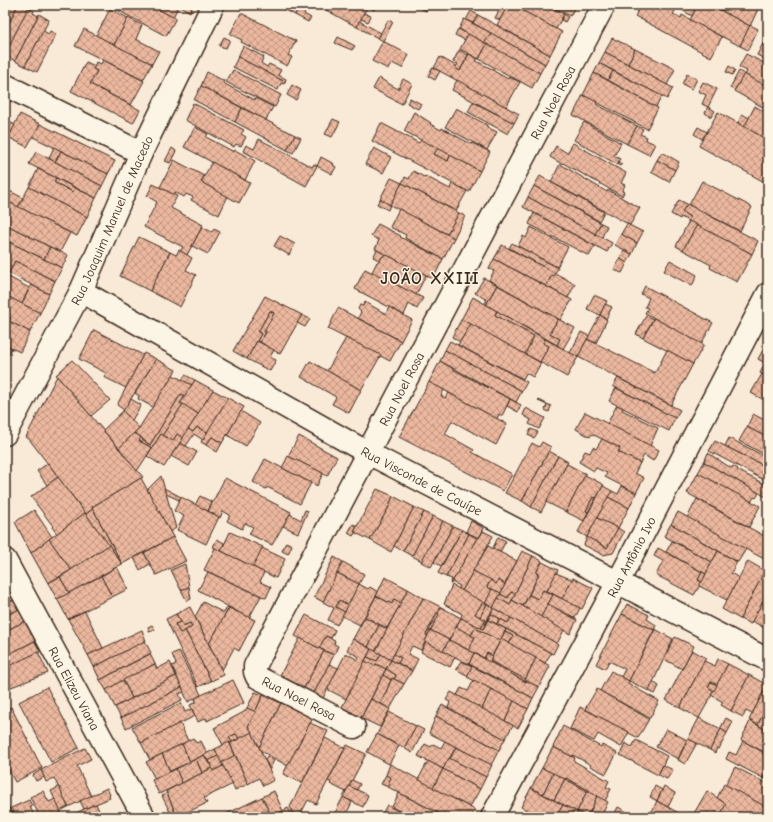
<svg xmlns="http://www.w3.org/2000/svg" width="773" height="822" font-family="'Comic Neue',sans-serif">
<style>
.building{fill:url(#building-cross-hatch);stroke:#3b2a1e}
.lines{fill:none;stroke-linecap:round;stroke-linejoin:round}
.minor-casing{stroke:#3b2a1e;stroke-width:25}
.minor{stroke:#fcf5e5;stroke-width:22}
.labels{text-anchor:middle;stroke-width:3;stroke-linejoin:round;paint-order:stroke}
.street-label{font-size:13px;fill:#3b2a1e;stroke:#fcf5e5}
.district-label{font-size:17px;font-weight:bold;letter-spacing:1px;fill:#3b2a1e;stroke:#fcf5e5}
</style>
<defs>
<pattern id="building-cross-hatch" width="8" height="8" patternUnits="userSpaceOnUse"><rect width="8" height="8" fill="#ebb79e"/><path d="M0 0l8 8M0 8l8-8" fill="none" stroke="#c09580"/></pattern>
</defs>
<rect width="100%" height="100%" fill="#f9e9d7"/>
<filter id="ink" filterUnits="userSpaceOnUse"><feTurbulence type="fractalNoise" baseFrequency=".025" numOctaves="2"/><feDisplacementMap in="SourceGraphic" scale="8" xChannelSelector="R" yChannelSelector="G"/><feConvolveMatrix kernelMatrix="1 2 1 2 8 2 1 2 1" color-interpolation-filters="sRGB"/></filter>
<g filter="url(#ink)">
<!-- building -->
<g class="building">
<polygon points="5,5 18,5 5,31"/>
<polygon points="18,5 24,7 24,5 29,8 5,54 5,31"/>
<polygon points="108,5 150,5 176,18 166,36"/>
<polygon points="150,5 179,5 173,17"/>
<polygon points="178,5 193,5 190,12"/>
<polygon points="276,5 300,5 295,15"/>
<polygon points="300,5 307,7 304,14 311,18 308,22 295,15"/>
<polygon points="317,5 368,5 357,27"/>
<polygon points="368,5 376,5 374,10 368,6"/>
<polygon points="414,5 429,5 426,11"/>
<polygon points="502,5 508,5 500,20 495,18"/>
<polygon points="508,5 513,5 562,32 550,55 497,25"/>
<polygon points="513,5 546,5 564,14 556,29"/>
<polygon points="549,5 576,5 570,16"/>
<polygon points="641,5 663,5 675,11 673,14 681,18 682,15 722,37 711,57 635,16"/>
<polygon points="678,5 698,5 692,16 677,7"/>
<polygon points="698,5 711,5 750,26 740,46 690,20"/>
<polygon points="715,5 737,5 744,9 746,5 760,5 750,26 715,7"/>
<polygon points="28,8 34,11 33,13 38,16 15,61 5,55 5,54"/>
<polygon points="110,9 128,18 114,45 96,36"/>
<polygon points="471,11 478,15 473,23 466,20"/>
<polygon points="241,13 296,41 288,55 292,57 287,66 241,42 242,40 230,34"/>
<polygon points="364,13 371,16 368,22 361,19"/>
<polygon points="39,14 49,20 25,66 15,61"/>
<polygon points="564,14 568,17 565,22 561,20"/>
<polygon points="478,15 550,55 545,64 473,23"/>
<polygon points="128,18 142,25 136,39 159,51 152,64 114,45"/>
<polygon points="464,19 491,33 484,43 459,29"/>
<polygon points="388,20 393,22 383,41 378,38"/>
<polygon points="359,21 381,33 378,38 357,27"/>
<polygon points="750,25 758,29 748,50 740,46"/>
<polygon points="84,29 152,64 143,80 75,46"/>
<polygon points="458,29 468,34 465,40 455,35"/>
<polygon points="43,31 49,34 50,31 56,34 37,72 25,66"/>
<polygon points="491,33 545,64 540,73 484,43"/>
<polygon points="468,34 487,44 479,59 460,49"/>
<polygon points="768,34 768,61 757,55"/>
<polygon points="224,37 230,40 226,48 219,46"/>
<polygon points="338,37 355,46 352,50 335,43"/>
<polygon points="612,38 635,49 628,64 605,52"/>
<polygon points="383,41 409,55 402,68 392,63 388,69 372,61"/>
<polygon points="487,44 540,73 532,88 479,59"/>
<polygon points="243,46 264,57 261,63 267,67 269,64 281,70 278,75 286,79 285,82 238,57"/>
<polygon points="635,49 675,69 667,85 628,64"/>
<polygon points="459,50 468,55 460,71 455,68 458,64 453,62"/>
<polygon points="605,52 673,88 667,99 599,63"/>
<polygon points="469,54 478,59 476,61 494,70 494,71 508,79 509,77 520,82 506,107 434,68 440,57 456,66 455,68 460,71"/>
<polygon points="746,54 764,63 766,60 768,61 768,87 745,75 747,71 739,67"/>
<polygon points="238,57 285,82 284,84 281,83 278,90 233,67"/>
<polygon points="103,60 144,81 131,105 90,84 97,71 93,69 96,62 101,64"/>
<polygon points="86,62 95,66 93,69 97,71 90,84 140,110 133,123 71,91"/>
<polygon points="599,63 613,71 608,80 594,73"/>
<polygon points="729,66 735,70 732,75 726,72"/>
<polygon points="432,68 440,71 435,80 428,76"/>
<polygon points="233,70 281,95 275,107 226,82"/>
<polygon points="613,71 662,96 656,107 608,80"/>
<polygon points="739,71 744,74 735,90 730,88"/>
<polygon points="207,72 224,81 223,83 255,100 255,98 273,107 266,120 201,86"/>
<polygon points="594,73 658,108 647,129 583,95"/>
<polygon points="687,74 697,79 692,89 682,84"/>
<polygon points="744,74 768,87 768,110 734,91"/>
<polygon points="379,78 398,89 403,79 412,84 402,104 373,89"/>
<polygon points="457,80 519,114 514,123 452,90"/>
<polygon points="703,82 717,89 708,107 702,104 706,95 698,91"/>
<polygon points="292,85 301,90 296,100 287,95"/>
<polygon points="201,86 242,108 235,122 194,100"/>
<polygon points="583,95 597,102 596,104 637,126 627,144 573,115"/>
<polygon points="410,98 421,104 418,109 407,103"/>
<polygon points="473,102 514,123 508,134 468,112"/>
<polygon points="193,103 244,130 241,134 246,137 241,146 236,144 234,147 185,120"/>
<polygon points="755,106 768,114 768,140 744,127"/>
<polygon points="708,107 715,111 711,117 705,113"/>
<polygon points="242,108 295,135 287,150 235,122"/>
<polygon points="456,108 487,125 487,127 497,132 487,150 445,127"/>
<polygon points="414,112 431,123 430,124 441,130 442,128 471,144 472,143 490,152 480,171 404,131"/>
<polygon points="718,112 768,140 768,184 699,146"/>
<polygon points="20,114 40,124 27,147 8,137"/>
<polygon points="742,114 749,118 744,127 738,123"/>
<polygon points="5,119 15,125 5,143"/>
<polygon points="333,119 340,122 332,137 325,134"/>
<polygon points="584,122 621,143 614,156 620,159 618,162 622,164 620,166 574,140"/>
<polygon points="381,123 419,143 421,140 438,148 434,154 448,161 450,155 480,171 469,192 372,141"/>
<polygon points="40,124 115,161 108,174 33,137"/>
<polygon points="637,126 643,129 640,134 647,137 646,140 655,144 649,155 627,144"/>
<polygon points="195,127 208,134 206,137 234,152 235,150 255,161 245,180 184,147"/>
<polygon points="698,127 707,132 702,139 694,134"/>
<polygon points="295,135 301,138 293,153 287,150"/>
<polygon points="259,139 312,167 314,164 317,166 306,186 243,151 246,145 254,149"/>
<polygon points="573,143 626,173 621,183 625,185 622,191 624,192 622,196 563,163 562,164 550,157 556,146 567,153"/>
<polygon points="54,147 61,151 55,162 49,158"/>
<polygon points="172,148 176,151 170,163 165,161"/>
<polygon points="374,148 391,157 383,173 365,164"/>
<polygon points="438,148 450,155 448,161 434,154"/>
<polygon points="61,151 108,174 102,186 55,162"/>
<polygon points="36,152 102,186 96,198 29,164"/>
<polygon points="662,152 679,162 675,170 657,160"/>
<polygon points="321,157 334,164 333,165 336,167 332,174 317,166"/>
<polygon points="174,160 204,176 201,182 228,196 219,215 191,200 193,197 186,194 184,197 175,192 174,195 160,187"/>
<polygon points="657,160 675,170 669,182 651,172"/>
<polygon points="212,162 250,183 239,203 201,182"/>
<polygon points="560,164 607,192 608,190 640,208 630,225 551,182"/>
<polygon points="38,169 56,178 54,182 73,192 75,188 96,198 87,217 29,187"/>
<polygon points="413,171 424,177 425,176 450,189 452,183 467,191 456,211 402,183 405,177 409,179"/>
<polygon points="540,176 604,212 599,221 534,186"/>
<polygon points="56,178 75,188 73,192 54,182"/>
<polygon points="391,178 402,183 390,205 380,199"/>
<polygon points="702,181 752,207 740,231 689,205"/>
<polygon points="402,183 459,213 447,234 390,205"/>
<polygon points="153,184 177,196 171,208 203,225 187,255 180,251 183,247 144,227 157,202 147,196"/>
<polygon points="534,186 601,223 595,234 528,197"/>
<polygon points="29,187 87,217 77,236 18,207"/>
<polygon points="6,189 23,198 18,207 5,200"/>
<polygon points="528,197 612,243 607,252 523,207"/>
<polygon points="380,199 390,205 388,210 377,204"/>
<polygon points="679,200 687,204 682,212 690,217 688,221 681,217 680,219 671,214"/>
<polygon points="9,202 70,233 60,252 5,224 5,210"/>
<polygon points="687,204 758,241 752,254 688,221 690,217 682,212"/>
<polygon points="399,209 454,238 443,259 405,238 406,235 390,227"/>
<polygon points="459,213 465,216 454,238 447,234"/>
<polygon points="534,213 595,246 589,256 529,224"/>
<polygon points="689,221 697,225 683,250 676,246"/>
<polygon points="601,223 607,226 602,237 595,234"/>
<polygon points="5,224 50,247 44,259 5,240"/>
<polygon points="378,224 401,236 400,237 443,259 433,279 375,249 379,240 371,236"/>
<polygon points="627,224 643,232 637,243 621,234"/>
<polygon points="697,225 752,254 737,282 710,268 711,265 683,250"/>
<polygon points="202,227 212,232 214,229 220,232 208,254 192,246"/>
<polygon points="531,227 568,247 557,267 518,246 523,236 526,238"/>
<polygon points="621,234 637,243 632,254 615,245"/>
<polygon points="280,236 295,244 289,255 274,246"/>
<polygon points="139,237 170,252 150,291 120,276"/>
<polygon points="5,240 62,268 55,281 15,261 9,273 5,271"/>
<polygon points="512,243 558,268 555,273 509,248"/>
<polygon points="502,245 555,273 554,276 552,275 546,286 494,259"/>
<polygon points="50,247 68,255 62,268 44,259"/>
<polygon points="179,250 192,258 186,270 196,275 180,307 150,291 170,252 176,255"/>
<polygon points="377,250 385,254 379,260 373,257"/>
<polygon points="624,250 632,254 627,263 620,259"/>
<polygon points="385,254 426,275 416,295 372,272 377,262 378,262"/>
<polygon points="494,259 572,300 560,320 489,280 494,271 489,269"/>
<polygon points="620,259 627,263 622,273 614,270"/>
<polygon points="670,260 697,275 692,286 664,271"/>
<polygon points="15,261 55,281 49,294 9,273"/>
<polygon points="365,269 423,298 417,309 409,304 404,315 355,289"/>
<polygon points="555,273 575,284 568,298 546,286 552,275 554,276"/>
<polygon points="5,275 29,288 22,304 5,295"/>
<polygon points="484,278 497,285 486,305 484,304 487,300 475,293"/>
<polygon points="31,285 49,294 40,313 22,304"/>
<polygon points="497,285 558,319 550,333 560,339 557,345 486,305"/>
<polygon points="645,286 713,323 701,344 645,313 648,308 645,307 649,298 641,294"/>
<polygon points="5,295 40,313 30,332 9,321 11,318 5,315"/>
<polygon points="594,295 607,301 600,315 587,309"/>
<polygon points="265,296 302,315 280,354 260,342 266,332 264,332 274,313 270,311 258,332 261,334 247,359 233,351"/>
<polygon points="473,297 497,311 495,315 534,336 525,354 461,320"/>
<polygon points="365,302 386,314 389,307 412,320 401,341 358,318 361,312 358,309 360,305 363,306"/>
<polygon points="605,304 612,307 606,319 600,315"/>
<polygon points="338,308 401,341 390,361 328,329"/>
<polygon points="270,311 274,313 264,332 266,332 260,342 257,341 261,334 258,332"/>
<polygon points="497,311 545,339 543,343 549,346 540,362 525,354 534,336 495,315"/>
<polygon points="302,315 310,319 305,327 297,323"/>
<polygon points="600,315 607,320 596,343 587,339"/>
<polygon points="646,316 653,319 643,338 636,334"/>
<polygon points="654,318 704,345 693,364 643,338"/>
<polygon points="5,319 30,332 20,352 5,345"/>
<polygon points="558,319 575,328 563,349 557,345 560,339 550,333"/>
<polygon points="461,320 471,324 460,342 452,337"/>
<polygon points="471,324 541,363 533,377 526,373 523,379 458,345"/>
<polygon points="94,330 143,355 126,388 104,377 106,373 79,359"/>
<polygon points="581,332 589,336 578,357 570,353"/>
<polygon points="346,338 381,355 361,390 327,371"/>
<polygon points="545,339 578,357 567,377 540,362 549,346 543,343"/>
<polygon points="587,339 655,373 667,350 693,364 671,405 578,357"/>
<polygon points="257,341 274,350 270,357 276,360 270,371 247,359"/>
<polygon points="450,341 527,382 522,391 445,350"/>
<polygon points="5,345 12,348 5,361"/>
<polygon points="764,348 768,351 768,358 765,363 758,359"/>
<polygon points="445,350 522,391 516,402 440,361"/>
<polygon points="144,353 156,359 124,410 117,405"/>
<polygon points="768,358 768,377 760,373"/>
<polygon points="156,359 176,370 153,407 138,399 139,396 135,393"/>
<polygon points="72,360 110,400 91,416 56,375"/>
<polygon points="310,361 361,390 349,413 332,404 336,397 301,377"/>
<polygon points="440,361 452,368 452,369 510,399 502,416 499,414 497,419 429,382"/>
<polygon points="762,374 768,377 768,402 751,393"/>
<polygon points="173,375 192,385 185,396 181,394 150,445 134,433 139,428"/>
<polygon points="185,375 195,380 192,385 182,380"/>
<polygon points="57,376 143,477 92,507 93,509 86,514 29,439 26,437"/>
<polygon points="618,378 680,410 675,418 613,386"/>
<polygon points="195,380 213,390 198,414 180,403"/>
<polygon points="429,382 444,390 441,396 445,398 449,393 507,424 496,445 452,421 445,434 474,450 472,452 512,474 503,491 399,437"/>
<polygon points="616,388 675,418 669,431 609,401"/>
<polygon points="213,390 228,398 207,433 197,427 193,432 188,429"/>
<polygon points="181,394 185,396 180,403 183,404 162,436 161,434 152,448 139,441 141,437 143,439 142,440 150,445"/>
<polygon points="228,398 244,407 222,443 212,437 206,445 201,442"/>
<polygon points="131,399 141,405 132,420 123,411"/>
<polygon points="510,399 521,405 518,412 507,406"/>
<polygon points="539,400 551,406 549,412 545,410 547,405 538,401"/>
<polygon points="183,404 198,414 183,438 177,434 173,441 162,436"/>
<polygon points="617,405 623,408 622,410 658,428 650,446 607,424"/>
<polygon points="526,408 545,418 539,429 529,424 531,420 523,415"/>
<polygon points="123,411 139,428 119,448 103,430"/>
<polygon points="241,411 260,423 246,446 227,435"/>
<polygon points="585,412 659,450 653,461 644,455 640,463 618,452 620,448 592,434 590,437 576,429"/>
<polygon points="753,414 768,422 768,438 747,427"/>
<polygon points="197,427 207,433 203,440 194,434 186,446 180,443 188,429 193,432"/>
<polygon points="747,427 768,438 768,456 739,441"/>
<polygon points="531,429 538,432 534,438 528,435"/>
<polygon points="134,433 141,437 139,441 152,448 137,471 119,448"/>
<polygon points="161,434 173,441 177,434 183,438 164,467 147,456"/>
<polygon points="299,436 337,457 327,476 288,456"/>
<polygon points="212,437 222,443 217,452 206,445"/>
<polygon points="729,438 762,455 762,453 768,456 768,468 725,446"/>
<polygon points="602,439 620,448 618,452 640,463 635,473 644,478 636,493 605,477 607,473 596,468 594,471 579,462 585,451 590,453 593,447 596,449"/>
<polygon points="715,441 768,468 768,482 709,451"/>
<polygon points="542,442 551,447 522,501 505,493 532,443 539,447"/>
<polygon points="180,443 197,452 189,466 171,456"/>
<polygon points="549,451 558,456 531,507 522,501"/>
<polygon points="708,453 731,468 733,466 738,469 737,470 768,486 768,498 704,462"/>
<polygon points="288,456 323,473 317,486 282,468"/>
<polygon points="558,456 568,462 541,512 531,507"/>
<polygon points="265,459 311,483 300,504 267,487 266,489 253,482"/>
<polygon points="704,462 759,493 756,498 754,497 751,502 698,473"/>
<polygon points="48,463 58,477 47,485 37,471"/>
<polygon points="567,464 586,474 566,512 546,502"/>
<polygon points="698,473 760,506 749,527 687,493"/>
<polygon points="585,475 604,485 596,498 593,497 586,511 588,512 584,521 566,512"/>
<polygon points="161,476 176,528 170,532 147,490"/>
<polygon points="58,477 85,513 57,534 52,527 53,526 31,497"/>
<polygon points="141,478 173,537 122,564 92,507"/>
<polygon points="225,478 291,512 272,545 249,534 253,527 245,523 242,529 227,521 230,515 223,511 220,518 208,511"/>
<polygon points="603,486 612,491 587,537 578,532"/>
<polygon points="622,486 636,493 629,508 608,497 612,491 618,494"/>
<polygon points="164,488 181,497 179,500 166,494"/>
<polygon points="377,489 393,496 389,507 370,540 354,532"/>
<polygon points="200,496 212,502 208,511 195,505"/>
<polygon points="393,496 414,507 391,552 370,540 389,507"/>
<polygon points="181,497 219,517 206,544 177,530 184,516 174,511"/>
<polygon points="593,497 596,498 588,512 586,511"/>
<polygon points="608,497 629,508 618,528 597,518"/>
<polygon points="697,499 768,538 768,561 687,518"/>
<polygon points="414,507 424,512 403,551 394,546"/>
<polygon points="93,509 122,564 86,514"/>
<polygon points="34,510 52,537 31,553 15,522"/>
<polygon points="305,510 308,511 298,533 283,526 290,514 301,520"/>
<polygon points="424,512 433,516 412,556 403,551"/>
<polygon points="678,512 746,549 738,562 671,524"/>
<polygon points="85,513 109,545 71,570 49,539"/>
<polygon points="433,516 443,521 422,561 412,556"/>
<polygon points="597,518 618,528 607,548 587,537"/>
<polygon points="443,521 453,526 431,567 421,562"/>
<polygon points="471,521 484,528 479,538 466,532"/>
<polygon points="353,524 357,526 354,532 356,532 353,536 348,533"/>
<polygon points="671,524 718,551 712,562 664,536"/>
<polygon points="453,526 462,530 441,566 434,562"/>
<polygon points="618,528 624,532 613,553 603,555 584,545 587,537 607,548"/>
<polygon points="462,530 469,534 446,577 438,573"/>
<polygon points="483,531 493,536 462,591 458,589 460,586 452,582 477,538 479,538"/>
<polygon points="230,532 263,547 253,567 221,551"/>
<polygon points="469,534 477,538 451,584 450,584 452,579 446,577"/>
<polygon points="173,537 186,561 156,575 144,553"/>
<polygon points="498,537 506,541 500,552 493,548"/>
<polygon points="49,539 71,570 48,583 31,553"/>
<polygon points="217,539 224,543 221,551 213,547"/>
<polygon points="672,541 712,562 706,574 666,552"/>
<polygon points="286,542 292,545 288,554 282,551"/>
<polygon points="109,545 122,564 69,593 60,577"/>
<polygon points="488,546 517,561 505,584 498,580 496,584 473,571"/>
<polygon points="215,548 264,572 260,582 271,587 266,598 204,570"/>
<polygon points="262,548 285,559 276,578 253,567"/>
<polygon points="658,548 702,572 698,580 702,582 694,595 656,575 663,561 654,556"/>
<polygon points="522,551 533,556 515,594 511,592 508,598 500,594"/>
<polygon points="718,551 737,562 731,573 739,578 727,600 699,586"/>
<polygon points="144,553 150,564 140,570 134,558"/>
<polygon points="533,556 542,561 536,573 539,574 523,606 512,600"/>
<polygon points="334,557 343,562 323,602 314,597"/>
<polygon points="748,561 765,571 740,619 722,609"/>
<polygon points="343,562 364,574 359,584 337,573"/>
<polygon points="542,562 558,570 547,592 543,590 538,599 529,595 539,574 536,573"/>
<polygon points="185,564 189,587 181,590 171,570"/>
<polygon points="117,567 128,589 112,597 101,576"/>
<polygon points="766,568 768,569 768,592 751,624 740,619"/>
<polygon points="473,571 491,580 487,587 493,590 485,604 462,591"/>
<polygon points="208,572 261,596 249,618 198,590"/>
<polygon points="702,572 706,574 702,582 698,580"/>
<polygon points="337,573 359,584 348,605 339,600 336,607 345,612 337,625 328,620 334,608 323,602"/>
<polygon points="556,573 573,580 563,599 547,591"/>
<polygon points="101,576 112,597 68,619 57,599"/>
<polygon points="60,577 69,593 57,599 48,583"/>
<polygon points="385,577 408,589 401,603 394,599 392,604 376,596"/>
<polygon points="573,578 593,588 582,609 562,599"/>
<polygon points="491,580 496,584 498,580 505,584 501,593 487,587"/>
<polygon points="359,584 368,589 370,587 378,592 360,625 342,616"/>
<polygon points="452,585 483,602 475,614 486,620 481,628 461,618 462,614 444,604"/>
<polygon points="189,587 191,599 187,601 181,590"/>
<polygon points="408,589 423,598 391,660 375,652"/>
<polygon points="492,589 501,593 493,608 485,604"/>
<polygon points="543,590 553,595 541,617 523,606 529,595 538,599"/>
<polygon points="9,591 13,600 5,604 5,593"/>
<polygon points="547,591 580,608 575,618 548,604 553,595"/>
<polygon points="511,592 515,594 510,605 498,598 500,594 508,598"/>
<polygon points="768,592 768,630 752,621"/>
<polygon points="376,596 392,604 394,599 401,603 387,628 365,617"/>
<polygon points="423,598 441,607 439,614 437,613 426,635 428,636 421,650 412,646 408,654 418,659 412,671 398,663 401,658 394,654"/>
<polygon points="498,598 510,605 512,600 564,630 557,644 493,608"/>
<polygon points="15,600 20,609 5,616 5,604"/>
<polygon points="339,600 348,605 345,612 336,607"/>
<polygon points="203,602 224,613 227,607 229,608 209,644 195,617"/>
<polygon points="483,602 487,604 480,617 475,614"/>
<polygon points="487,604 493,608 483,629 481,628 486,620 480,617"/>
<polygon points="548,604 577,620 570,634 541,617"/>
<polygon points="627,604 649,615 647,619 656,625 654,630 622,614"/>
<polygon points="190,607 224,675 211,681 185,630 192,627 190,623 183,626 176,614"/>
<polygon points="441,607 461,618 449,640 430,630"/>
<polygon points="229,608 255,620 239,651 234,648 222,670 209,644"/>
<polygon points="493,608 511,618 508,623 491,614"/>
<polygon points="20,609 26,621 5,631 5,616"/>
<polygon points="85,611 103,648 88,655 68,619"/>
<polygon points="437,613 439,614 428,636 426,635"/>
<polygon points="176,614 181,622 175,624 180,633 185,630 211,681 198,687 166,619"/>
<polygon points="491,614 499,618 497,624 488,620"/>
<polygon points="622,614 654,630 629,681 621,677 625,669 609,661 605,669 596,664"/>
<polygon points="306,615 335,630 331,638 326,636 319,648 295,636"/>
<polygon points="365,617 379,625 368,647 353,639"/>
<polygon points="461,618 483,629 488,620 506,629 500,641 475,628 471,636 456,627"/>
<polygon points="511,618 558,644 553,654 497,624 500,619 508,623"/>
<polygon points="26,621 35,641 5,656 5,631"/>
<polygon points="181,622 183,626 190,623 192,627 180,633 175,624"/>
<polygon points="152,625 155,630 149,632 148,627"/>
<polygon points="379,625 387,629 375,652 368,647"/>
<polygon points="456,627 475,637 469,650 449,640"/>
<polygon points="475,628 500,641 492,656 487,653 484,658 469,650 475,637 471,636"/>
<polygon points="506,629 551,653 545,663 509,644 513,636 505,632"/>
<polygon points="655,629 673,639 649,691 629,681"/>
<polygon points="142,630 146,641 94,667 88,655"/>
<polygon points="430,630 449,640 443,651 425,642"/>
<polygon points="505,632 513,636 509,644 501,639"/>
<polygon points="326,636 332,639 332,640 335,641 334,644 338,646 334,655 319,648"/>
<polygon points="675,637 694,646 682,669 664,659"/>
<polygon points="300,638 324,651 304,688 280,675"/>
<polygon points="353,639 371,649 346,699 327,689 346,653 358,660 359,657 347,650"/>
<polygon points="501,639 536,658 525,680 490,661"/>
<polygon points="449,640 474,653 469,664 443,651"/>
<polygon points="35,641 40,652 5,668 5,656"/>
<polygon points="145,641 151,653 100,680 94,667"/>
<polygon points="426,642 455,657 450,667 421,652"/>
<polygon points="371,649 381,654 377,661 367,657"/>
<polygon points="692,650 706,658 680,708 666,700"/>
<polygon points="179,651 195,684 196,684 201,695 188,702 172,666 176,664 172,654"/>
<polygon points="324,651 334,655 314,693 304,688"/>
<polygon points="38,652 48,673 6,689 5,668"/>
<polygon points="474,653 526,682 527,680 539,687 533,698 469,664"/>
<polygon points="487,653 492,656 490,661 527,680 526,682 484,659"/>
<polygon points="150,654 155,664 106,690 100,680"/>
<polygon points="381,654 391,660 386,669 376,664 375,666 365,661 367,657 377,661"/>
<polygon points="394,654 401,658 398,663 391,660"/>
<polygon points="536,658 550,666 539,687 525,680"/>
<polygon points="718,659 728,664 717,685 711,682 708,687 714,691 699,718 680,708 704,661 715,666"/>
<polygon points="391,660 412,671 404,684 394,679 396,675 386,669"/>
<polygon points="365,661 375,666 376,664 386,669 361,718 342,707"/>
<polygon points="461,661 472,666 468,676 456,669"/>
<polygon points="170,662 176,676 132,698 123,680 155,664 157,669"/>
<polygon points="329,664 338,668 323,698 314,693"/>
<polygon points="728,664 749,675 731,711 721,705 723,702 711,695"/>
<polygon points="472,666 533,698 528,709 467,677"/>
<polygon points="386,669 396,675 394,679 392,678 391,680 383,675"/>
<polygon points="611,671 629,681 628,683 641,691 659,701 650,718 600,691"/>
<polygon points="383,675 391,680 381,704 371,699"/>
<polygon points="749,675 767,685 752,714 746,711 743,717 731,711"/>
<polygon points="176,676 182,687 121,718 115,707"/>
<polygon points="392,678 404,684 390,709 381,704"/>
<polygon points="123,680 132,698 115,707 106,690"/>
<polygon points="233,680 244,703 207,721 206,718 198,722 190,705 196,702 195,698"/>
<polygon points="474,680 491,689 482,709 457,695 461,688 468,691"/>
<polygon points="653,682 659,686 655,694 649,691"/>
<polygon points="711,682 717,685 714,691 708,687"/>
<polygon points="767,685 768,705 758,725 749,720"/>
<polygon points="47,687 79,748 51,762 19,702"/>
<polygon points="182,687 184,692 179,694 182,700 126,728 121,718"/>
<polygon points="491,689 514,701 505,721 482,709"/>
<polygon points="597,689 649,719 638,738 585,709"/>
<polygon points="255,692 263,695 255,712 247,708"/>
<polygon points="451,692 513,725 505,739 448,708 450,702 446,700"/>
<polygon points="263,695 281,703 260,746 258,744 248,726 256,712 255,712"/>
<polygon points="371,699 390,709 380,727 361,718"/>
<polygon points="514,701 528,709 518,728 505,721"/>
<polygon points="181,703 185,712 192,709 195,716 141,743 132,727"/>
<polygon points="281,703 313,718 288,766 261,751 259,748"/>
<polygon points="442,705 505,739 499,750 436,716"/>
<polygon points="768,705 768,719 762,716"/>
<polygon points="11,707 42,768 15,782 5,763 5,710"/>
<polygon points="580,707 629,732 621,747 598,734 594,741 570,729"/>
<polygon points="247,708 256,712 248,726 252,732 239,739 236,734 229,737 232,742 223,745 214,728 244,712"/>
<polygon points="389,712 416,726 404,748 377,734"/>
<polygon points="436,716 499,750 491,765 429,733"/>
<polygon points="762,716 768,719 768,726 766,730 758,725"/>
<polygon points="699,718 721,729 710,750 688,739"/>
<polygon points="726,718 733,722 727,733 720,729"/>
<polygon points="750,721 768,731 768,754 741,740"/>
<polygon points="180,723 188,741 150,760 141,743"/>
<polygon points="310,723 328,731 302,783 283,774"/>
<polygon points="416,726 424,730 412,753 404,748"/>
<polygon points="563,726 601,747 602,745 617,753 606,774 590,766 591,765 573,755 573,757 553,747"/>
<polygon points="666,729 687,740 678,759 656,747"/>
<polygon points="721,729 727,733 719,749 717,748 715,753 710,750"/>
<polygon points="252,732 274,780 263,786 259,778 248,784 230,743"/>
<polygon points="236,734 239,739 232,742 229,737"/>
<polygon points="377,734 399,746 389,764 367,752"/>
<polygon points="193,738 196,743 201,741 207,753 190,762 182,744"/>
<polygon points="325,738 345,748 316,804 308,800 299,817 295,817 290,807"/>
<polygon points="688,739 697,743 685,764 678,760"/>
<polygon points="636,740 667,756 658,775 620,755 625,743 632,747"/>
<polygon points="445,741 456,747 443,769 418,756 425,744 431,747 433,744 441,748"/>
<polygon points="743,741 763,752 762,753 768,756 768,769 763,778 726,759 729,752 736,755"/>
<polygon points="229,742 235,755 221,763 215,749"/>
<polygon points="182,744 190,762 170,771 162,754"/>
<polygon points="347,745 366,754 346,792 330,784 331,782 328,781"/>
<polygon points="456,747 492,765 486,777 450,759"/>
<polygon points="553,747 575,758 574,761 609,781 606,787 611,789 605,801 589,793 590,791 566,778 565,780 542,768"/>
<polygon points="85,748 91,759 77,766 91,796 68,807 54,778 46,782 41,770"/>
<polygon points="215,749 218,756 208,761 204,755"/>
<polygon points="162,754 170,771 155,779 146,762"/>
<polygon points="204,755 209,764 211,763 213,767 202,773 196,759"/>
<polygon points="235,755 248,784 235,790 221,763"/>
<polygon points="218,756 223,766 213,771 211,763 209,764 208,761"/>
<polygon points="267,756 274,760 270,769 265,760"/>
<polygon points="449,758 486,777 480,789 443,769"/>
<polygon points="196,759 202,773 182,783 176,769"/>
<polygon points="428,761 443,769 433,788 418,780"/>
<polygon points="390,764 475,810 471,817 446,817 388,787 390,784 388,783 391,778 386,775"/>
<polygon points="663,765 673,770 667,779 658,775"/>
<polygon points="223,766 233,784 204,798 207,803 177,817 166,791 212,768 213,771"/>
<polygon points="735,767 768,784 768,808 725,785"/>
<polygon points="542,768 553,773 543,794 531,788"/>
<polygon points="176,769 182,783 159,794 152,780"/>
<polygon points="443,769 480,789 470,807 433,788"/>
<polygon points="768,769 768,781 763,778"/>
<polygon points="41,770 44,777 36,781 33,775"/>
<polygon points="553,773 565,779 554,800 543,794"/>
<polygon points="386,775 391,778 388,783 390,784 388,787 381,784"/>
<polygon points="566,778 590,791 589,793 565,780"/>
<polygon points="565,779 587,791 577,812 554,800"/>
<polygon points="352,780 360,784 357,790 349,786"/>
<polygon points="724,784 768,808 763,817 719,817 726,804 717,798"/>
<polygon points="349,786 368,795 363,807 343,797"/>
<polygon points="655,786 662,790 657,801 650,797"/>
<polygon points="664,786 675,793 668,807 657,801"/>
<polygon points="59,787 68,807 60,811 51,791"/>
<polygon points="107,788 110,795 109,796 110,798 84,809 80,801"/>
<polygon points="531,788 563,805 556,817 540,817 521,807"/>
<polygon points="43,791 49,802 55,799 63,817 40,817 30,797"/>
<polygon points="274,791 283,811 271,816 262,797"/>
<polygon points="587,791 597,796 588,817 577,812"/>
<polygon points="707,791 726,804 719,817 696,817 693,815"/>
<polygon points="167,793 175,812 171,814 162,796"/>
<polygon points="399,793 446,817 411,817 392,807"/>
<polygon points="597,796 608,802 601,817 588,817"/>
<polygon points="262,797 271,816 225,817 224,815"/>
<polygon points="343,797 352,802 345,817 335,813"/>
<polygon points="5,799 11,812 5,815"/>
<polygon points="29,800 32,806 30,807 35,817 16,817 11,808"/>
<polygon points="657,801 686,817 658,817 651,813"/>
<polygon points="96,804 102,817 68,817 84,809"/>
<polygon points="387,805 398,811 395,817 384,817 381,816"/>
<polygon points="563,805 578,812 575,817 556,817"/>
<polygon points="618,807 636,817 613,817"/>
<polygon points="288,808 293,817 269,817 283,811"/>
<polygon points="768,808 768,817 763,817"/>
<polygon points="398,811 411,817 395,817"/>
<polygon points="13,812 16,817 5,817 5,815"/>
<polygon points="578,812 587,817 575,817"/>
<polygon points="651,813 658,817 649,817"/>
</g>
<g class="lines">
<defs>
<g id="minor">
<polyline points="5,85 141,153"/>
<path id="s1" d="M81 291 368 453 768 660"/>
<path id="s2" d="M5 434 81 291 141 153 213 5"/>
<path id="s3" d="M5 560 144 817"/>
<path id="s4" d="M354 727 257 677 255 672V666L604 5"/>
<path id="s5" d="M492 817 618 582 768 294"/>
</g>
</defs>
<!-- minor casing -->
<use href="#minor" class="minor-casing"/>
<!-- minor -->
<use href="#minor" class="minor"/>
</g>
</g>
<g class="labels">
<!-- street labels -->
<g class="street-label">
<text dy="5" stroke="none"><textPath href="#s4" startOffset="758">Rua Noel Rosa</textPath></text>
<text dy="5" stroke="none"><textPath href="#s2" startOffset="239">Rua Joaquim Manuel de Macedo</textPath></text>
<text dy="5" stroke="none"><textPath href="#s4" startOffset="434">Rua Noel Rosa</textPath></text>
<text dy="5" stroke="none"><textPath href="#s1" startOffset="390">Rua Visconde de Cauípe</textPath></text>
<text dy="5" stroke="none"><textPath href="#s5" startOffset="295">Rua Antônio Ivo</textPath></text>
<text dy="5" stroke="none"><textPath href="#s3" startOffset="146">Rua Elizeu Viana</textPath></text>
<text transform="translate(299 698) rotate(27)" y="5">Rua Noel Rosa</text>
</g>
<!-- district labels -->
<g class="district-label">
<text x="430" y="284">JOÃO XXIII</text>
</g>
</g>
<!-- margin -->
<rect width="773" height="822" fill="none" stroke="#fcf5e5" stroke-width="20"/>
<rect x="10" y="10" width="753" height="802" fill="none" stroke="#3b2a1e" stroke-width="1.5" filter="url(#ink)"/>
</svg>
